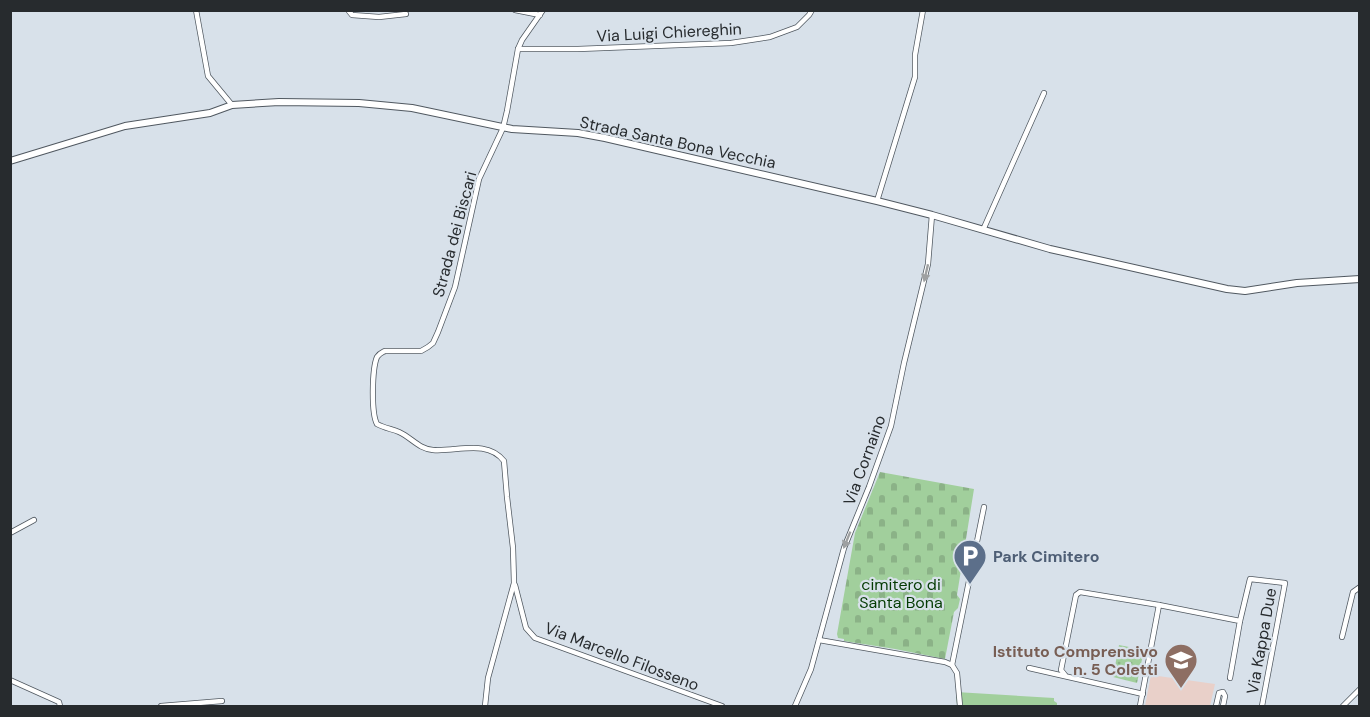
<svg xmlns="http://www.w3.org/2000/svg" width="1370" height="717" font-family="'DM Sans',sans-serif">
<style>
.education{fill:#e9d0c9}
.grass{fill:#a1cf9c}
.cemetery{fill:url(#cemetery-stones)}
.park{fill:url(#park-dots)}
.lines{fill:none;stroke-linecap:round;stroke-linejoin:round}
.minor-casing{stroke:#505860;stroke-width:6}
.tertiary-casing{stroke:#505860;stroke-width:8}
.minor{stroke:#fff;stroke-width:4.5}
.tertiary{stroke:#fff;stroke-width:6}
.oneway{fill:#9ea0a1}
.labels{text-anchor:middle;stroke-width:4.5;stroke-linejoin:round;paint-order:stroke}
.street-label{font-size:16px;fill:#272b2e;stroke:#d8e1ea}
.service-label{font-size:16px;font-weight:bold;fill:#4e5e75;stroke:#d8e1ea;text-anchor:start}
.park-label{font-size:16px;fill:#043b03;stroke:#d8e1ea}
.education-label{font-size:16px;font-weight:bold;fill:#785e54;stroke:#d8e1ea;text-anchor:end}
</style>
<defs>
<pattern id="cemetery-stones" width="16" height="16" patternUnits="userSpaceOnUse" patternTransform="scale(1.5)"><rect width="16" height="16" fill="#a1cf9c"/><path d="M2 7V4a2 2 0 0 1 4 0v3zM10 15v-3a2 2 0 0 1 4 0v3z" fill="#8bb287"/></pattern>
<pattern id="park-dots" width="8" height="8" patternUnits="userSpaceOnUse" patternTransform="scale(1.5)"><rect width="8" height="8" fill="#a1cf9c"/><path d="M2 2h.1M6 6h.1" fill="none" stroke="#8bb287" stroke-width="1.8" stroke-linecap="round"/></pattern>
</defs>
<rect width="100%" height="100%" fill="#d8e1ea"/>
<!-- education -->
<polygon class="education" points="1151,675 1215,684 1210,706 1145,706"/>
<!-- grass -->
<polygon class="grass" points="956,692 1054,698 1054,701 1057,703 1057,706 957,706"/>
<!-- cemetery -->
<polygon class="cemetery" points="880,472 974,489 957,595 960,599 958,608 954,612 945,659 895,649 844,641 844,639 838,638 837,634 855,533"/>
<!-- park -->
<polygon class="park" points="1119,645 1144,650 1137,683 1113,677"/>
<g class="lines">
<defs>
<g id="minor">
<polyline points="196,10 208,76 232,105"/>
<polyline points="348,10 352,15 379,17 406,14"/>
<polyline points="515,10 540,15"/>
<polyline points="518,49 578,49 731,43 770,37 797,27 809,15 812,10"/>
<polyline points="877,201 915,77 915,55 923,10"/>
<polyline points="983,230 1044,93"/>
<polyline points="10,533 34,520"/>
<polyline points="515,585 526,628 535,638 722,706"/>
<polyline points="1240,621 1250,579 1285,583 1262,706"/>
<polyline points="1342,637 1353,592 1360,587"/>
<polyline points="819,640 945,662 952,665 984,507"/>
<polyline points="952,665 957,673 960,706"/>
<polyline points="1029,668 1143,694"/>
<polyline points="1065,675 1061,670 1076,595 1080,592 1159,605"/>
<polyline points="10,680 59,702 60,706"/>
<polyline points="161,706 222,701"/>
<path d="M485 706 488 678 514 583 513 548 507 497 504 461C487 439 457 452 433 450 419 449 412 438 399 432 392 429 384 428 377 424 371 413 372 369 377 357 380 353 381 353 385 351H421L428 347 433 343 438 332 455 287 479 179 503 128 507 111 518 49 522 40 543 10"/>
<polyline points="795,706 811,669 844,548 869,487 891,426 904,363 928,264 932,215"/>
<polyline points="1140,706 1159,605 1240,621 1230,678"/>
<polyline points="1216,706 1219,693 1223,692 1225,696 1223,706"/>
<polyline points="1343,706 1360,689"/>
</g>
<polyline id="tertiary" points="10,161 125,126 210,113 232,105 279,102 359,103 412,108 512,129 578,133 605,138 877,201 932,215 1050,249 1227,289 1245,291 1297,283 1360,279"/>
</defs>
<!-- minor casing -->
<use href="#minor" class="minor-casing"/>
<!-- tertiary casing -->
<use href="#tertiary" class="tertiary-casing"/>
<!-- minor -->
<use href="#minor" class="minor"/>
<!-- tertiary -->
<use href="#tertiary" class="tertiary"/>
</g>
<!-- one-way arrows -->
<defs><path id="oneway-solid" d="M-6-.8H1V-3.2L6.5 0L1 3.2V.8H-6Z" transform="scale(1.5)"/></defs>
<g class="oneway">
<use href="#oneway-solid" transform="translate(926 273) rotate(103)"/>
<use href="#oneway-solid" transform="translate(847 540) rotate(112)"/>
</g>
<!-- icons -->
<defs>
<symbol id="parking-pin" viewBox="-11 -11 22 30"><path d="M0 17L-7.5 6A9.5 9.5 0 1 1 7.5 6Z" fill="#5c6f8a" stroke="#d8e1ea"/><path d="M-3.5-5.5H1a3.5 3.5 0 0 1 0 7H-1V5.5H-3.5ZM-1-3.4V-.6H.8a1.4 1.4 0 0 0 0-2.8Z" fill="#fff"/></symbol>
<symbol id="school-pin" viewBox="-11 -11 22 30"><path d="M0 17L-7.5 6A9.5 9.5 0 1 1 7.5 6Z" fill="#8d6e63" stroke="#d8e1ea"/><path d="M0-5L7-2L0 1L-7-2ZM-4 1L0 2.5L4 1V4Q0 6-4 4Z" fill="#fff"/></symbol>
</defs>
<g fill-rule="evenodd">
<use href="#parking-pin" x="951" y="537" width="38" height="52"/>
<use href="#school-pin" x="1162" y="641" width="38" height="52"/>
</g>
<g class="labels">
<!-- street labels -->
<g class="street-label">
<text transform="translate(669 32) rotate(-3)" y="6">Via Luigi Chiereghin</text>
<text transform="translate(678 142) rotate(12)" y="6">Strada Santa Bona Vecchia</text>
<text transform="translate(454 234) rotate(-75)" y="6">Strada dei Biscari</text>
<text transform="translate(864 460) rotate(-70)" y="6">Via Cornaino</text>
<text transform="translate(1261 641) rotate(-80)" y="6">Via Kappa Due</text>
<text transform="translate(622 656) rotate(21)" y="6">Via Marcello Filosseno</text>
</g>
<!-- service labels -->
<g class="service-label">
<text x="993" y="562">Park Cimitero</text>
</g>
<!-- park labels -->
<g class="park-label">
<text x="901" y="590">cimitero di<tspan x="901" dy="18">Santa Bona</tspan></text>
</g>
<!-- education labels -->
<g class="education-label">
<text x="1158" y="657">Istituto Comprensivo<tspan x="1158" dy="18">n. 5 Coletti</tspan></text>
</g>
</g>
<!-- border -->
<rect width="1370" height="717" fill="none" stroke="#272b2e" stroke-width="24"/>
</svg>
